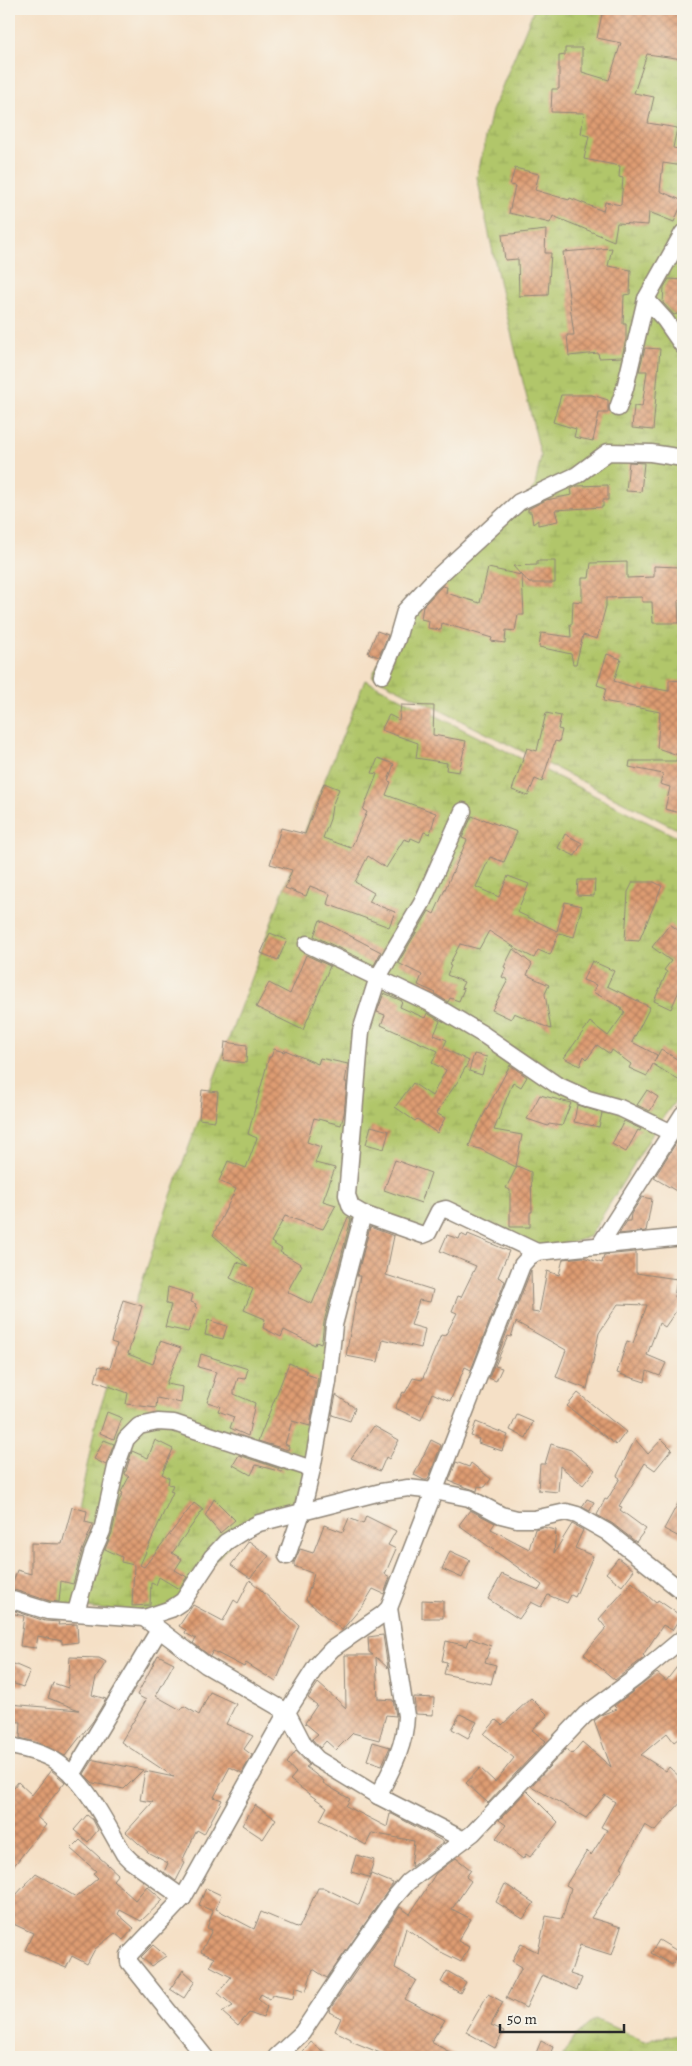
<svg xmlns="http://www.w3.org/2000/svg" width="692" height="2066" font-family="Alegreya,serif">
<style>
.wetland{fill:url(#wetland-marsh);stroke:#6e784a}
.building{fill:url(#building-cross-hatch)}
.lines{fill:none;stroke-linecap:round;stroke-linejoin:round}
.street-casing{stroke:#908678;stroke-width:19}
.street{stroke:#fff;stroke-width:16}
</style>
<defs>
<pattern id="wetland-marsh" width="20" height="14" patternUnits="userSpaceOnUse" patternTransform="scale(1.25)"><rect width="20" height="14" fill="#b1c66a"/><path d="M1 5h8M5 5V1M11 12h8M15 12V8" fill="none" stroke="#98aa5c"/></pattern>
<pattern id="building-cross-hatch" width="8" height="8" patternUnits="userSpaceOnUse" patternTransform="scale(1.25)"><rect width="8" height="8" fill="#de9c72"/><path d="M0 0l8 8M0 8l8-8" fill="none" stroke="#b47f5e"/></pattern>
</defs>
<rect width="100%" height="100%" fill="#f7f3e8"/>
<filter id="ink" filterUnits="userSpaceOnUse"><feTurbulence type="fractalNoise" baseFrequency=".02" numOctaves="2"/><feDisplacementMap in="SourceGraphic" scale="10" xChannelSelector="R" yChannelSelector="G"/><feConvolveMatrix kernelMatrix="1 2 1 2 8 2 1 2 1" color-interpolation-filters="sRGB"/></filter>
<filter id="wash" filterUnits="userSpaceOnUse"><feTurbulence type="fractalNoise" baseFrequency=".0096" numOctaves="4" result="noise"/><feDisplacementMap in="SourceGraphic" scale="20" xChannelSelector="R" yChannelSelector="G"/><feGaussianBlur stdDeviation="1.12" result="paint"/><feColorMatrix in="noise" values="0 0 0 0 0 0 0 0 0 0 0 0 0 0 0 0 0 1.4 0 .05"/><feComposite in="paint" operator="in"/></filter>
<g filter="url(#wash)">
<rect width="100%" height="100%" fill="#f5e0c6"/>
<!-- wetland -->
<g class="wetland">
<polygon points="534,9 683,9 683,832 372,676 396,629 431,586 513,514 535,486 541,456 502,295 477,177 492,111"/>
<polygon points="365,680 683,840 683,1091 661,1120 590,1236 566,1245 532,1246 455,1211 422,1231 361,1209 299,1510 242,1531 190,1589 157,1614 46,1605 71,1544 97,1417 169,1201 315,804"/>
<polygon points="595,2019 644,2041 683,2033 683,2057 562,2057 573,2038"/>
</g>
<g id="blocks">
<!-- building -->
<g class="building">
<polygon points="603,9 662,9 683,11 683,59 647,54 634,93 654,97 648,123 677,128 673,148 683,150 683,166 663,163 660,191 683,201 674,222 649,212 648,225 617,223 614,241 553,216 550,223 509,213 515,186 510,185 515,168 539,174 535,190 569,200 570,198 603,211 605,202 621,205 623,178 619,177 620,166 584,159 589,136 581,134 584,113 551,112 552,89 559,89 559,56 565,55 565,48 582,48 582,72 609,80 621,43 597,38"/>
<polygon points="546,230 545,253 551,253 548,295 519,296 518,259 505,260 502,235"/>
<polygon points="612,248 608,266 631,270 630,294 624,295 623,324 626,324 626,339 622,357 599,358 598,353 569,356 567,335 574,335 563,252"/>
<polygon points="669,279 683,280 683,312 674,315 663,303 664,287"/>
<polygon points="645,348 660,349 653,430 632,428 634,406 642,407 647,371 639,371"/>
<polygon points="561,395 592,395 608,400 608,413 599,413 593,441 574,437 576,429 553,422"/>
<polygon points="629,462 644,463 641,492 626,491"/>
<polygon points="608,485 608,500 603,500 603,507 555,510 558,521 538,525 538,520 533,524 531,512 528,512 528,509 546,500 572,495 571,489 577,486"/>
<polygon points="537,561 555,561 555,583 529,583 522,575 524,615 518,615 515,631 506,630 505,643 491,641 492,638 442,623 441,630 428,628 429,621 421,619 423,606 442,586 447,587 446,593 480,603 488,568 521,575 513,566 537,565"/>
<polygon points="627,562 627,578 654,577 654,566 679,567 678,582 683,581 683,600 678,601 679,623 653,623 652,602 642,602 642,597 606,598 606,606 597,639 583,635 576,664 573,664 571,654 539,647 541,633 571,637 570,624 572,624 573,601 582,602 582,578 589,578 591,563"/>
<polygon points="377,631 388,635 379,657 368,653"/>
<polygon points="607,654 621,659 614,681 640,689 640,686 669,691 669,680 683,681 683,814 665,809 670,787 660,784 663,774 629,767 630,761 676,761 678,755 657,748 660,712 603,701 606,688 597,685"/>
<polygon points="401,705 434,706 433,735 466,741 459,772 446,770 447,763 416,758 418,743 381,730 389,715 399,720"/>
<polygon points="546,713 561,716 558,729 562,730 559,742 555,741 542,782 535,779 528,796 512,790 527,748 537,751"/>
<polygon points="378,758 394,764 388,781 391,782 386,795 436,813 430,834 424,832 420,842 411,838 410,841 404,839 386,868 368,856 355,882 374,893 369,902 395,912 389,927 327,904 330,894 310,886 306,896 285,888 292,870 270,864 281,828 305,834 324,783 339,789 332,806 330,819 323,838 351,848 367,812 363,810 377,774 372,773"/>
<polygon points="472,816 482,820 483,819 517,832 504,862 490,857 476,887 499,897 508,876 529,884 517,912 557,931 565,902 582,906 574,937 559,933 550,955 538,950 534,958 514,948 514,947 489,931 479,949 460,944 449,965 451,966 447,975 464,982 461,988 464,989 459,1001 450,998 448,1002 435,994 436,993 418,985 422,975 398,963 429,911 434,914 467,840 462,838"/>
<polygon points="565,834 582,843 575,856 558,848"/>
<polygon points="578,880 595,880 594,896 577,895"/>
<polygon points="633,882 654,882 662,886 639,941 625,940 628,892"/>
<polygon points="320,920 381,952 374,965 314,936"/>
<polygon points="670,924 683,934 683,982 671,1009 654,1001 667,972 664,970 671,961 652,947"/>
<polygon points="270,933 287,940 278,960 261,953"/>
<polygon points="513,949 532,964 527,975 549,985 545,994 551,1029 514,1013 511,1019 492,1010 508,980 502,977 506,968 504,967"/>
<polygon points="306,955 330,966 303,1030 256,1007 269,983 290,994"/>
<polygon points="592,961 614,971 607,986 650,1007 632,1042 657,1055 654,1062 661,1049 683,1063 683,1083 653,1064 647,1076 629,1068 631,1064 612,1050 610,1054 597,1045 587,1059 584,1056 580,1066 564,1058 590,1022 608,1036 625,1012 621,1010 622,1008 593,992 596,985 583,980"/>
<polygon points="384,993 402,1001 400,1007 425,1018 427,1013 440,1021 434,1035 447,1040 443,1048 469,1061 458,1081 436,1113 445,1118 437,1133 417,1119 415,1121 395,1107 413,1083 432,1096 446,1070 432,1063 438,1051 381,1025 385,1015 377,1012"/>
<polygon points="225,1042 247,1045 246,1063 223,1060"/>
<polygon points="274,1049 284,1052 285,1050 318,1064 320,1058 348,1064 345,1082 347,1082 344,1114 341,1125 314,1118 307,1142 321,1147 315,1163 335,1168 323,1201 336,1205 323,1229 285,1216 271,1242 282,1249 280,1252 302,1265 287,1292 312,1304 348,1217 351,1219 324,1322 322,1339 321,1344 316,1342 315,1345 284,1330 281,1337 263,1328 265,1319 244,1310 253,1289 230,1278 237,1262 248,1266 213,1235 236,1189 219,1181 228,1161 246,1168 257,1138 248,1134 269,1057 271,1057"/>
<polygon points="474,1054 487,1057 482,1075 469,1071"/>
<polygon points="510,1065 527,1077 521,1087 513,1082 494,1130 522,1135 516,1167 480,1149 469,1146 474,1133"/>
<polygon points="202,1090 218,1092 215,1121 199,1119"/>
<polygon points="647,1090 658,1097 650,1111 637,1105"/>
<polygon points="540,1095 571,1103 562,1126 549,1124 548,1126 527,1119"/>
<polygon points="577,1105 602,1113 599,1127 574,1122"/>
<polygon points="624,1121 641,1129 640,1131 638,1130 626,1152 612,1144"/>
<polygon points="371,1126 389,1131 384,1149 366,1144"/>
<polygon points="683,1132 683,1183 678,1192 654,1178"/>
<polygon points="395,1160 431,1173 421,1203 384,1190"/>
<polygon points="517,1166 531,1172 532,1212 530,1212 530,1227 510,1227 510,1190 506,1188"/>
<polygon points="642,1197 652,1199 646,1231 619,1234 627,1221 630,1221 631,1214"/>
<polygon points="370,1227 394,1236 386,1275 433,1290 430,1302 419,1300 411,1325 425,1329 421,1348 383,1339 378,1362 346,1356 360,1276 357,1276"/>
<polygon points="461,1234 467,1237 468,1234 509,1251 498,1277 505,1281 471,1370 465,1367 450,1401 432,1393 421,1420 395,1408 403,1392 405,1393 413,1378 422,1380 441,1335 445,1336 457,1313 452,1311 458,1296 461,1297 476,1266 440,1251 447,1235 459,1239"/>
<polygon points="636,1252 636,1273 677,1279 674,1297 683,1298 683,1301 665,1327 659,1323 647,1355 666,1363 660,1376 647,1371 645,1382 617,1373 627,1341 633,1343 647,1305 618,1304 599,1333 587,1389 556,1377 566,1350 516,1322 511,1337 508,1336 495,1366 502,1368 496,1381 489,1378 531,1270 532,1312 539,1313 547,1271 559,1275 563,1259 583,1257 602,1263 604,1255"/>
<polygon points="168,1287 193,1295 191,1302 196,1304 195,1306 197,1308 188,1332 165,1327 171,1305 166,1304"/>
<polygon points="123,1300 142,1306 128,1354 153,1364 160,1341 181,1348 166,1384 183,1387 181,1403 157,1398 156,1408 126,1404 128,1393 95,1381 99,1366 110,1368 117,1344 111,1342"/>
<polygon points="208,1320 227,1326 223,1339 205,1335"/>
<polygon points="201,1354 248,1369 245,1379 238,1378 234,1391 234,1394 255,1403 248,1436 230,1428 234,1417 218,1411 220,1406 207,1402 215,1381 213,1381 216,1372 198,1367"/>
<polygon points="289,1363 307,1371 306,1374 318,1378 310,1426 292,1421 285,1444 289,1446 288,1450 258,1441"/>
<polygon points="578,1393 626,1432 616,1445 567,1406"/>
<polygon points="336,1395 355,1408 350,1421 332,1415"/>
<polygon points="107,1412 122,1418 114,1439 100,1433"/>
<polygon points="517,1415 533,1422 526,1438 510,1430"/>
<polygon points="476,1422 508,1435 502,1451 478,1443 479,1439 471,1436"/>
<polygon points="374,1426 399,1440 389,1459 386,1457 380,1471 351,1458"/>
<polygon points="635,1439 648,1454 662,1439 672,1449 655,1470 645,1463 619,1506 622,1507 620,1510 646,1529 636,1542 613,1524 597,1515 605,1499 607,1500 620,1478 617,1476"/>
<polygon points="104,1440 114,1444 106,1465 94,1459"/>
<polygon points="155,1440 173,1449 162,1474 169,1478 168,1484 173,1485 170,1491 173,1492 140,1565 144,1567 194,1503 203,1510 172,1553 182,1559 175,1570 187,1577 179,1589 159,1577 156,1585 151,1583 150,1605 132,1606 134,1565 121,1562 122,1557 105,1549 112,1533 119,1501 123,1493 121,1492 129,1477 125,1474 132,1451 148,1458"/>
<polygon points="431,1440 441,1445 430,1475 427,1480 424,1480 414,1475"/>
<polygon points="551,1444 571,1450 595,1470 583,1485 560,1466 558,1492 538,1490 540,1464 545,1464"/>
<polygon points="239,1455 283,1470 282,1472 256,1465 251,1475 233,1465"/>
<polygon points="456,1462 469,1467 471,1463 491,1479 485,1487 478,1486 477,1491 449,1481"/>
<polygon points="683,1494 683,1539 664,1529"/>
<polygon points="214,1499 235,1520 220,1533 205,1516"/>
<polygon points="587,1499 594,1502 590,1511 582,1507"/>
<polygon points="72,1507 87,1511 85,1522 93,1524 82,1551 73,1584 61,1581 59,1602 50,1601 11,1589 17,1570 31,1574 31,1543 62,1544"/>
<polygon points="470,1510 495,1523 491,1529 529,1549 535,1529 543,1527 556,1530 554,1553 572,1524 583,1530 575,1548 593,1556 575,1597 571,1595 567,1603 548,1595 541,1607 531,1602 519,1619 488,1599 502,1574 539,1590 542,1585 459,1525"/>
<polygon points="366,1516 396,1531 388,1545 396,1549 385,1574 390,1577 384,1594 373,1589 364,1604 342,1630 306,1600 314,1574 294,1566 294,1563 300,1549 313,1553 324,1525 343,1532 349,1518 363,1524"/>
<polygon points="249,1541 269,1556 250,1578 231,1565"/>
<polygon points="450,1551 470,1560 462,1578 442,1569"/>
<polygon points="618,1558 634,1570 622,1586 606,1573"/>
<polygon points="250,1580 299,1625 276,1682 246,1663 244,1667 213,1651 210,1656 193,1643 196,1639 185,1633 186,1630 179,1626 193,1605 223,1621 234,1600 238,1603"/>
<polygon points="632,1582 656,1603 658,1600 681,1616 672,1630 663,1625 643,1655 645,1657 615,1680 584,1654 606,1628 599,1619"/>
<polygon points="422,1600 443,1601 443,1618 422,1618"/>
<polygon points="12,1610 45,1621 59,1622 58,1625 77,1624 78,1642 62,1644 62,1641 38,1636 36,1648 20,1646 24,1616 11,1613"/>
<polygon points="383,1635 388,1668 376,1657 378,1699 393,1700 396,1716 386,1715 379,1740 353,1733 336,1750 326,1741 320,1748 312,1739 318,1734 305,1723 317,1705 308,1698 318,1683 346,1708 345,1655 373,1655 369,1652 368,1637"/>
<polygon points="470,1638 491,1646 485,1662 496,1665 491,1684 444,1674 447,1662 442,1661 446,1641 467,1646"/>
<polygon points="158,1655 174,1663 156,1696 181,1710 184,1706 199,1715 210,1692 236,1704 226,1724 253,1736 244,1749 252,1755 242,1773 230,1767 214,1797 222,1800 204,1834 197,1830 182,1861 185,1863 176,1881 164,1872 168,1863 149,1853 126,1832 153,1802 140,1800 145,1771 174,1777 121,1742 146,1700 137,1695"/>
<polygon points="70,1657 99,1658 106,1662 96,1678 92,1695 106,1699 93,1721 65,1756 42,1744 20,1738 21,1722 9,1721 9,1704 79,1710 48,1698 53,1683 68,1688"/>
<polygon points="683,1659 683,1735 674,1742 667,1733 641,1755 666,1771 669,1767 683,1780 683,1800 655,1831 645,1825 621,1867 623,1868 591,1918 621,1927 612,1955 580,1945 570,1974 582,1978 577,1990 542,1975 526,2008 506,1998 522,1967 512,1961 521,1944 538,1952 546,1916 562,1919 571,1888 566,1885 587,1851 591,1855 607,1830 601,1827 615,1802 605,1795 586,1818 531,1786 566,1749 572,1754 582,1742 611,1767 594,1721 603,1714 617,1709 614,1706 657,1673 666,1681"/>
<polygon points="9,1662 30,1671 23,1687 9,1682"/>
<polygon points="414,1697 434,1698 433,1715 416,1714"/>
<polygon points="531,1698 548,1715 532,1730 546,1741 488,1803 466,1783 480,1768 495,1782 514,1758 484,1734 496,1720 502,1725"/>
<polygon points="460,1714 477,1722 468,1738 452,1729"/>
<polygon points="373,1742 390,1747 382,1765 367,1760"/>
<polygon points="296,1751 309,1765 306,1767 324,1781 323,1783 350,1799 346,1806 387,1827 390,1814 392,1814 444,1842 411,1867 414,1841 372,1833 366,1845 320,1820 327,1807 290,1780 296,1773 287,1763"/>
<polygon points="93,1760 95,1760 143,1770 124,1789 93,1783 84,1774"/>
<polygon points="51,1770 65,1782 37,1817 46,1825 9,1872 9,1793 18,1782 32,1795"/>
<polygon points="527,1791 558,1822 530,1857 526,1854 523,1859 496,1838 506,1825 499,1820"/>
<polygon points="255,1805 276,1819 263,1839 242,1825"/>
<polygon points="87,1815 93,1820 98,1830 88,1842 74,1830"/>
<polygon points="80,1840 118,1874 113,1880 135,1900 147,1886 163,1900 141,1921 120,1910 118,1914 134,1928 123,1940 115,1933 95,1949 87,1964 72,1956 66,1968 25,1950 33,1933 9,1922 9,1890 15,1896 36,1873 76,1897 98,1878 93,1873 96,1871 71,1849"/>
<polygon points="356,1855 374,1860 369,1877 351,1872"/>
<polygon points="456,1858 471,1870 466,1877 471,1881 452,1909 471,1919 458,1941 469,1947 461,1962 435,1949 406,1928 395,1968 416,1980 405,1999 445,2020 431,2042 459,2057 390,2057 351,2041 351,2039 335,2031 341,2018 329,2012 330,2009 400,1907 410,1914 436,1873"/>
<polygon points="371,1874 393,1883 392,1885 327,1978 313,1969 306,1991 295,1987 293,1999 272,1995 270,1999 261,1994 258,1999 267,2007 263,2018 249,2013 238,2026 222,2012 233,2006 218,1993 231,1977 210,1966 214,1958 201,1952 212,1930 207,1928 213,1911 199,1905 206,1888 221,1895 216,1909 254,1929 261,1912 299,1928 318,1888 324,1888 359,1905"/>
<polygon points="505,1884 534,1903 523,1919 496,1902"/>
<polygon points="659,1940 679,1952 672,1965 651,1953"/>
<polygon points="153,1945 166,1956 151,1966 141,1957"/>
<polygon points="183,1970 195,1981 184,1998 170,1989"/>
<polygon points="447,1971 466,1982 460,1993 441,1982"/>
<polygon points="488,1994 503,2002 491,2025 504,2031 495,2048 466,2032"/>
<polygon points="541,2041 553,2047 549,2057 536,2053"/>
<polygon points="311,2042 330,2057 298,2057"/>
</g>
</g>
</g>
<g filter="url(#ink)">
<use href="#blocks" fill-opacity="0" stroke="#908678" stroke-width="1"/>
<g class="lines">
<defs>
<g id="street">
<polyline points="646,299 665,320 683,346"/>
<polyline points="618,408 625,388 646,299 683,233"/>
<polyline points="382,675 397,639 405,611 431,583 519,502 577,475 608,452 651,453 683,458"/>
<polyline points="307,944 430,1003 484,1035 557,1085 588,1099 620,1108 670,1132"/>
<polyline points="363,1214 423,1235 428,1233 439,1211 446,1209 537,1252"/>
<polyline points="599,1246 683,1114"/>
<polyline points="287,1556 302,1512 312,1469 328,1382 334,1325 363,1214 351,1207 347,1195 361,1031 378,977 422,903 463,811"/>
<polyline points="9,1599 48,1611 144,1618 171,1609 183,1601 212,1557 226,1542 242,1532 259,1523 302,1512 381,1492 408,1488 434,1491 469,1498 501,1515 517,1519 534,1519 566,1512 577,1515 607,1532 683,1592"/>
<polyline points="76,1612 92,1554 102,1531 116,1467 126,1439 139,1426 158,1422 174,1423 312,1469"/>
<polyline points="144,1618 206,1665 287,1712 304,1745 317,1759 378,1796 464,1840"/>
<path d="M9 1744 11 1746C25 1749 39 1752 52 1759 86 1779 104 1821 124 1854L131 1861 183 1898"/>
<polyline points="72,1775 159,1630"/>
<path d="M378 1796C392 1769 405 1746 406 1716L389 1608"/>
<polyline points="205,2057 129,1962 129,1955 183,1898 287,1712 317,1665 332,1649 383,1614 389,1608 522,1265 529,1257 537,1252 683,1237"/>
<polyline points="276,2057 302,2033 344,1970 394,1898 408,1882 473,1833 585,1715 635,1678 683,1638"/>
</g>
</defs>
<!-- street casing -->
<use href="#street" class="street-casing"/>
<!-- street -->
<use href="#street" class="street"/>
</g>
</g>
<!-- margin -->
<rect width="692" height="2066" fill="none" stroke="#f7f3e8" stroke-width="30"/>
<!-- scale -->
<path d="M500 2024v8h124v-8" fill="none" stroke="#2b2b2b" stroke-width="2.5"/>
<text x="507" y="2024" font-size="15" fill="#2b2b2b" stroke="#f7f3e8" stroke-width="4" paint-order="stroke">50 m</text>
</svg>
